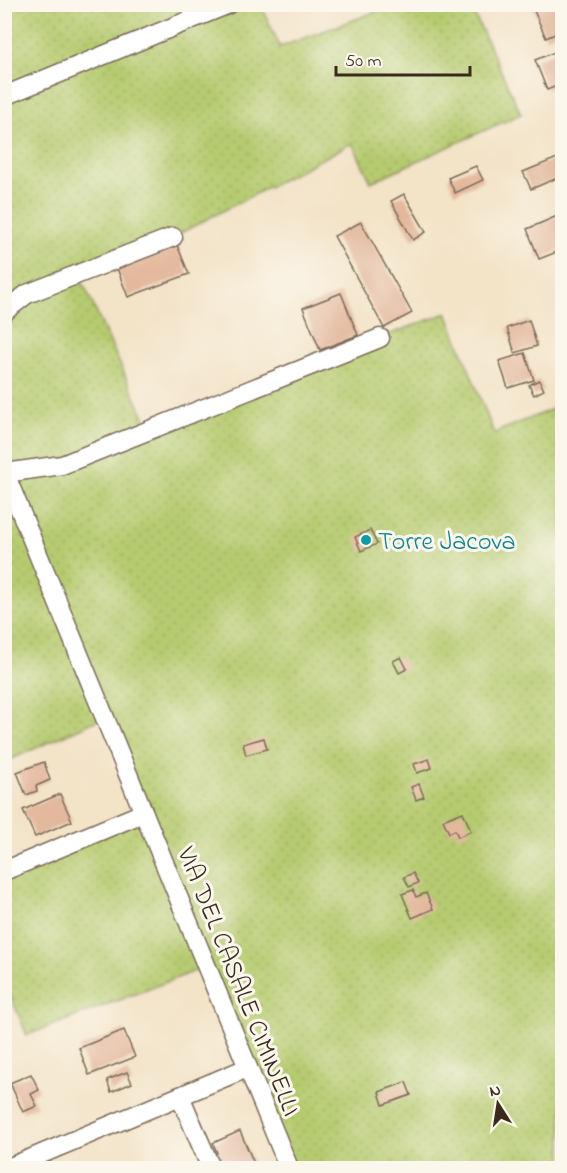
<svg xmlns="http://www.w3.org/2000/svg" width="567" height="1173" font-family="'Indie Flower',sans-serif">
<style>
.grass{fill:url(#grass-dots);stroke:#787a46;stroke-width:1.5}
.building{fill:#e3b89d}
.lines{fill:none;stroke-linecap:round;stroke-linejoin:round}
.minor-casing{stroke:#7b6b59;stroke-width:21}
.minor{stroke:#fff;stroke-width:18}
.culture-dot{fill:#0f9aa8;stroke:#fbf7ec;stroke-width:2}
.labels{text-anchor:middle;stroke-width:6;stroke-linejoin:round;paint-order:stroke}
.culture-label{font-size:26px;fill:#0d838f;stroke:#fbf7ec;text-anchor:start}
.street-label{font-size:26px;fill:#3b2a1e;stroke:#fbf7ec}
</style>
<defs>
<pattern id="grass-dots" width="8" height="8" patternUnits="userSpaceOnUse" patternTransform="scale(1.5)"><rect width="8" height="8" fill="#b6cb6f"/><path d="M2 2h.1M6 6h.1" fill="none" stroke="#9dae60" stroke-width="1.8" stroke-linecap="round"/></pattern>
</defs>
<rect width="100%" height="100%" fill="#fbf7ec"/>
<filter id="ink" filterUnits="userSpaceOnUse"><feTurbulence type="fractalNoise" baseFrequency=".0167" numOctaves="2"/><feDisplacementMap in="SourceGraphic" scale="12" xChannelSelector="R" yChannelSelector="G"/><feConvolveMatrix kernelMatrix="1 2 1 2 8 2 1 2 1" color-interpolation-filters="sRGB"/></filter>
<filter id="wash" filterUnits="userSpaceOnUse"><feTurbulence type="fractalNoise" baseFrequency=".008" numOctaves="4" result="noise"/><feDisplacementMap in="SourceGraphic" scale="24" xChannelSelector="R" yChannelSelector="G"/><feGaussianBlur stdDeviation="1.35" result="paint"/><feColorMatrix in="noise" values="0 0 0 0 0 0 0 0 0 0 0 0 0 0 0 0 0 1.4 0 .05"/><feComposite in="paint" operator="in"/></filter>
<g filter="url(#wash)">
<rect width="100%" height="100%" fill="#f3e3c7"/>
<!-- grass -->
<polygon class="grass" points="4,5 261,5 280,47 394,5 470,5 521,114 371,182 352,143 173,237 79,274 150,430 380,338 447,313 494,433 562,405 562,1168 289,1168 206,967 27,1035 5,983 5,871 143,813 104,717 5,762"/>
<g id="blocks">
<!-- building -->
<g class="building">
<polygon points="531,4 562,4 562,31 546,38"/>
<polygon points="562,49 562,84 547,90 535,60"/>
<polygon points="562,156 562,176 531,189 523,172"/>
<polygon points="476,166 483,180 455,193 448,178"/>
<polygon points="404,194 426,232 413,240 391,201"/>
<polygon points="562,214 562,250 539,259 527,229"/>
<polygon points="361,222 412,313 384,328 334,236"/>
<polygon points="177,245 189,274 128,297 115,263"/>
<polygon points="341,293 358,335 320,350 303,308"/>
<polygon points="529,320 537,346 515,353 507,328"/>
<polygon points="525,353 534,380 508,388 499,361"/>
<polygon points="539,380 544,390 534,395 529,385"/>
<polygon points="370,530 377,544 361,551 355,537"/>
<polygon points="401,657 407,669 399,673 393,661"/>
<polygon points="264,738 267,749 246,755 243,744"/>
<polygon points="429,759 432,768 417,773 414,764"/>
<polygon points="44,762 50,780 36,786 37,791 26,795 17,772"/>
<polygon points="419,784 424,797 416,800 411,787"/>
<polygon points="60,794 72,821 35,837 23,810"/>
<polygon points="463,812 471,831 458,837 455,830 449,833 443,820"/>
<polygon points="413,873 418,883 409,887 404,877"/>
<polygon points="413,890 416,897 426,893 433,909 412,918 402,894"/>
<polygon points="124,1030 135,1057 89,1075 79,1048"/>
<polygon points="127,1072 132,1083 111,1092 107,1080"/>
<polygon points="31,1074 39,1090 31,1094 37,1106 23,1112 10,1083"/>
<polygon points="406,1082 411,1095 383,1105 379,1092"/>
<polygon points="240,1131 256,1168 217,1168 211,1156 217,1153 213,1143"/>
</g>
</g>
</g>
<g filter="url(#ink)">
<use href="#blocks" fill-opacity="0" stroke="#7b6b59" stroke-width="1.5"/>
<g class="lines">
<defs>
<g id="minor">
<polyline points="4,96 229,4"/>
<polyline points="4,312 27,294 173,237"/>
<polyline points="4,471 289,1168"/>
<polyline points="5,473 62,465 380,338"/>
<polyline points="4,871 143,813"/>
<polyline points="180,1096 211,1168"/>
<polyline points="8,1168 247,1068"/>
</g>
</defs>
<!-- minor casing -->
<use href="#minor" class="minor-casing"/>
<!-- minor -->
<use href="#minor" class="minor"/>
</g>
</g>
<!-- markers -->
<circle class="culture-dot" cx="366" cy="540" r="6"/>
<g class="labels">
<!-- culture labels -->
<g class="culture-label">
<text x="378" y="549">Torre Jacova</text>
</g>
<!-- street labels -->
<g class="street-label">
<text transform="translate(240 981) rotate(68)" y="9">VIA DEL CASALE CIMINELLI</text>
</g>
</g>
<!-- margin -->
<rect width="567" height="1173" fill="none" stroke="#fbf7ec" stroke-width="24"/>
<!-- north arrow -->
<g transform="translate(498 1104) rotate(348)" stroke="#fbf7ec" stroke-width="4.5" paint-order="stroke">
<path d="M0-4.5L10 22L0 15L-10 22Z" fill="#3b2a1e"/>
<text y="-9" font-size="16" font-weight="bold" text-anchor="middle" fill="#3b2a1e">N</text>
</g>
<!-- scale -->
<path d="M336 66v9h134v-9" fill="none" stroke="#3b2a1e" stroke-width="3"/>
<text x="345" y="66" font-size="18" fill="#3b2a1e" stroke="#fbf7ec" stroke-width="4.5" paint-order="stroke">50 m</text>
</svg>
